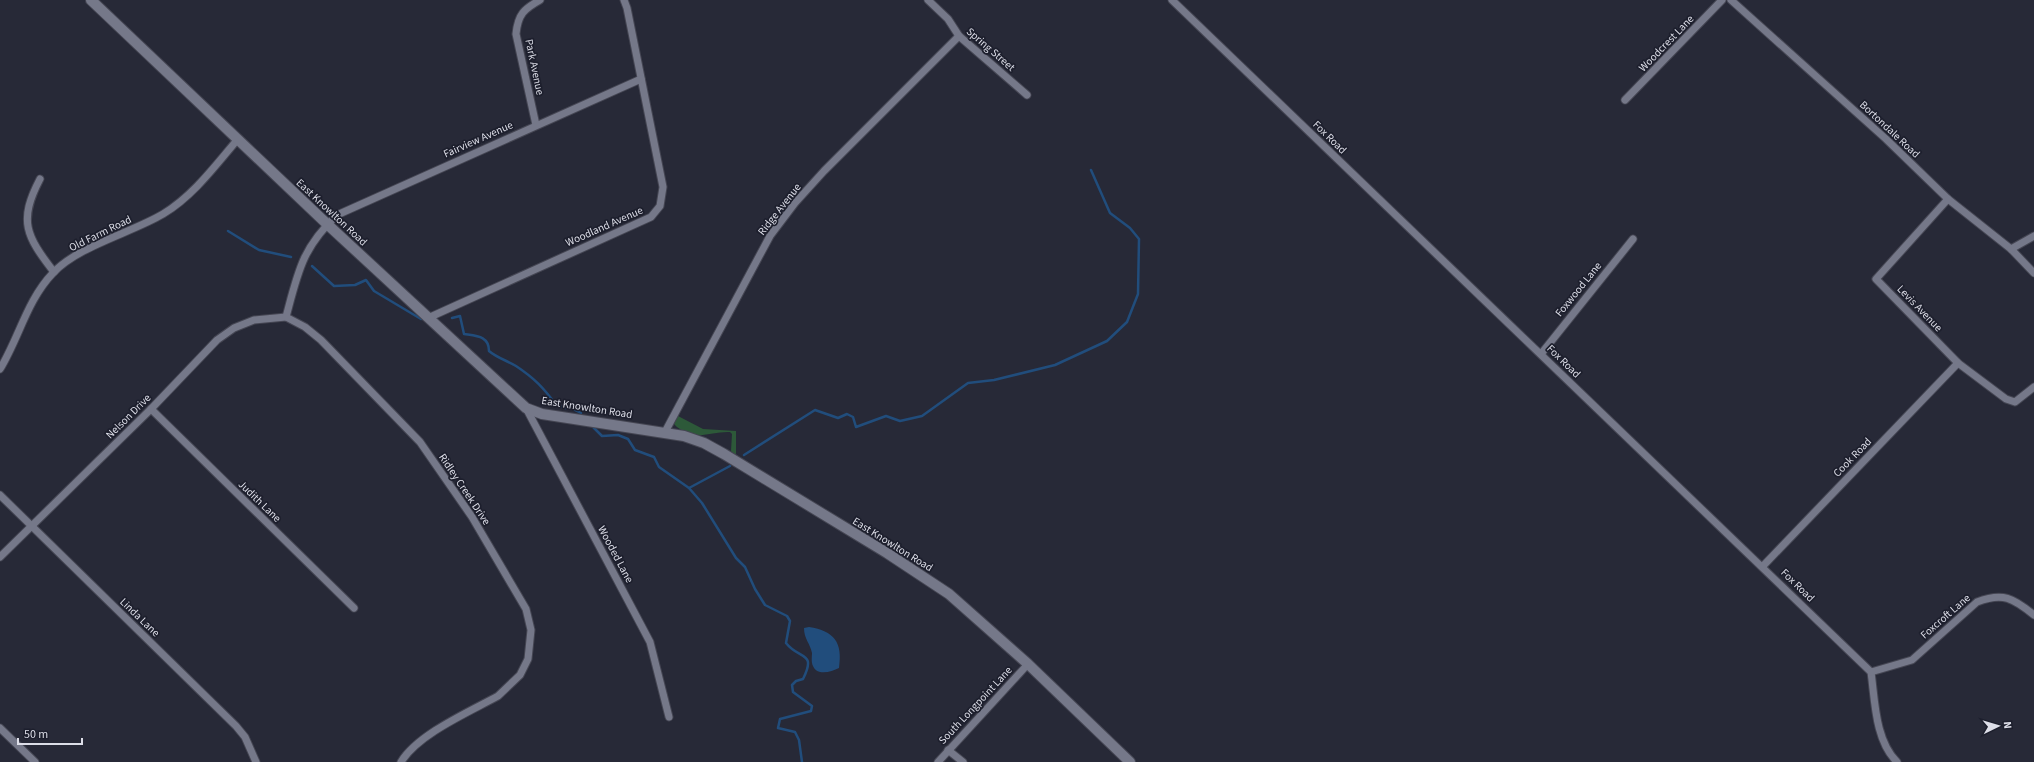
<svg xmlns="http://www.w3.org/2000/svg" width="2034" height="762" font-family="'Source Sans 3',sans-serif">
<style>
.green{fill:#2d5939}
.water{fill:#214d7c}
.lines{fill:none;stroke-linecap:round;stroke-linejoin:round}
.stream{stroke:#214d7c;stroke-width:2.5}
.minor-casing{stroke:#454653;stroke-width:9}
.secondary-casing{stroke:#454653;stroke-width:12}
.minor{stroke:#757889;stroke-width:7}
.secondary{stroke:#757889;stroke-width:10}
.labels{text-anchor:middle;stroke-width:3.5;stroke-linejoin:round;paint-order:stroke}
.street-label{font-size:11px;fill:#dddee8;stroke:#1d1f2d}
</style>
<rect width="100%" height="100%" fill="#272937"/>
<!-- green -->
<path class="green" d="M678 416 703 429 736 431V456L731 451 732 434 730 432C711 431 696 442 677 427L674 424Z"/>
<!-- water -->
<path class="water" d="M809 627C834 631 843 642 839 668 831 672 817 676 813 666 811 662 812 656 812 653 810 643 804 639 804 628Z"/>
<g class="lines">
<!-- stream -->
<g class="stream">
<polyline points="228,231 259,250 291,257"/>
<polyline points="312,266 334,286 355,285 366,280 374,291 421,319"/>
<path d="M452 318 460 316 464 334C477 336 489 336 489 351 497 358 508 361 516 366 534 378 544 388 556 405L566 408"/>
<polyline points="573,409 581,413"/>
<path d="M593 427 602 436 618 435 628 439 635 450 654 457 659 467 689 488 702 503 736 558 745 567 755 589 765 605 787 616 790 621 786 643C799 660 817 651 803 679L796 681 792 685 793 692 812 706 811 711 780 719 778 728 795 732 799 740 802 762"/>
<polyline points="744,455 815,410 838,418 847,414 853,417 856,427 886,416 900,421 922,416 968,383 994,380 1055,365 1107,341 1127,322 1138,294 1139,239 1130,228 1110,213 1091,170"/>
<polyline points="689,488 730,466"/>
</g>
<defs>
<g id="minor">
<polyline points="928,0 948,19 959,36 1027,95"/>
<path d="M1172 0 1871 672C1875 701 1875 740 1897 762"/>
<polyline points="1731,0 1886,139 1948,199 2011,249 2034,273"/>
<polyline points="1625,100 1722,0"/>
<path d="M536 125 516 34C518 14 524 9 540 0"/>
<path d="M40 179C18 221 26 236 54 272"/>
<polyline points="1948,199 1876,279 1958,363 2006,399 2015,402 2034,387"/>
<polyline points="2011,249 2034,236"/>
<polyline points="428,318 651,217 660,206 663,187 627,8 624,0"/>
<polyline points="1541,354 1633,239"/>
<path d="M0 369C19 338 27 300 53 273 78 246 131 233 163 214 193 196 215 166 238 139"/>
<polyline points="526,408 650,642 669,717"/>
<polyline points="151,409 354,608"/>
<polyline points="665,432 770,236 795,203 824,171 959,36"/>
<polyline points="0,495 236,726 245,737 256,762"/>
<polyline points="0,557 151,409 217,340 234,328 254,320 286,317"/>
<polyline points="1763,566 1958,363"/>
<path d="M1871 672 1912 660 1977 602C2003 592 2013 598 2034 615"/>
<polyline points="0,728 35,762"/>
<polyline points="948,750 963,762"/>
<path d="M401 762C418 734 469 712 498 696L520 675 528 659 531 630 526 609 472 517 420 442 321 340 305 327 286 317C298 272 302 248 337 215L641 79"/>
<polyline points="938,762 1028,664"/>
</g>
<polyline id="secondary" points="91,0 327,224 526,408 542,414 684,436 704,443 724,454 887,553 949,594 1028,664 1130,762"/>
</defs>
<!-- minor casing -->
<use href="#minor" class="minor-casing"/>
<!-- secondary casing -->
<use href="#secondary" class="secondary-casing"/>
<!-- minor -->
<use href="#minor" class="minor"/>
<!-- secondary -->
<use href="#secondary" class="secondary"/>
</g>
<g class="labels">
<!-- street labels -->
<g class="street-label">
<text transform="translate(1666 43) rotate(-46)" y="4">Woodcrest Lane</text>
<text transform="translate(991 49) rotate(41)" y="4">Spring Street</text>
<text transform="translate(535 67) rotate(78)" y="4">Park Avenue</text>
<text transform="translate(1890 129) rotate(43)" y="4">Bortondale Road</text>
<text transform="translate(1330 137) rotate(44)" y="4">Fox Road</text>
<text transform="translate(478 139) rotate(-24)" y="4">Fairview Avenue</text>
<text transform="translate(779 209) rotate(-52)" y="4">Ridge Avenue</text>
<text transform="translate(332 212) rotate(43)" y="4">East Knowlton Road</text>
<text transform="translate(604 226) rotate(-24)" y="4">Woodland Avenue</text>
<text transform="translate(100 233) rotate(-26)" y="4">Old Farm Road</text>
<text transform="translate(1578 289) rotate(-51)" y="4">Foxwood Lane</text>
<text transform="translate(1920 308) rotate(46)" y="4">Levis Avenue</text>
<text transform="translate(1564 361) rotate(44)" y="4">Fox Road</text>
<text transform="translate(587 407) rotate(9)" y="4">East Knowlton Road</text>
<text transform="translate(128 416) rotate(-45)" y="4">Nelson Drive</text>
<text transform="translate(1852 457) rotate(-46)" y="4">Cook Road</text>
<text transform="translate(465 489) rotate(56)" y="4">Ridley Creek Drive</text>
<text transform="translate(260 501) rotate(44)" y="4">Judith Lane</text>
<text transform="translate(893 544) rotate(32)" y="4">East Knowlton Road</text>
<text transform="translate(616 554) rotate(62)" y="4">Wooded Lane</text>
<text transform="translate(1798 585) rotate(44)" y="4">Fox Road</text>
<text transform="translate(1945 616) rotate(-41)" y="4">Foxcroft Lane</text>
<text transform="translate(140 617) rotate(44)" y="4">Linda Lane</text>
<text transform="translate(975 705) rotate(-47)" y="4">South Longpoint Lane</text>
</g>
</g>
<!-- north arrow -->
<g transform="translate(1998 726) rotate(85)" stroke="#1d1f2d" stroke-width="3" paint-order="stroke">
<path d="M0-3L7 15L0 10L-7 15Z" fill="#dddee8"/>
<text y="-6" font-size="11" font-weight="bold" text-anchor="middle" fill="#dddee8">N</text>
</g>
<!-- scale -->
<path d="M18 738v6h64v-6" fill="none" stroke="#dddee8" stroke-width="2"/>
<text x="24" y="738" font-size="12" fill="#dddee8" stroke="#1d1f2d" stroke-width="3" paint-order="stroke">50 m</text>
</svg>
